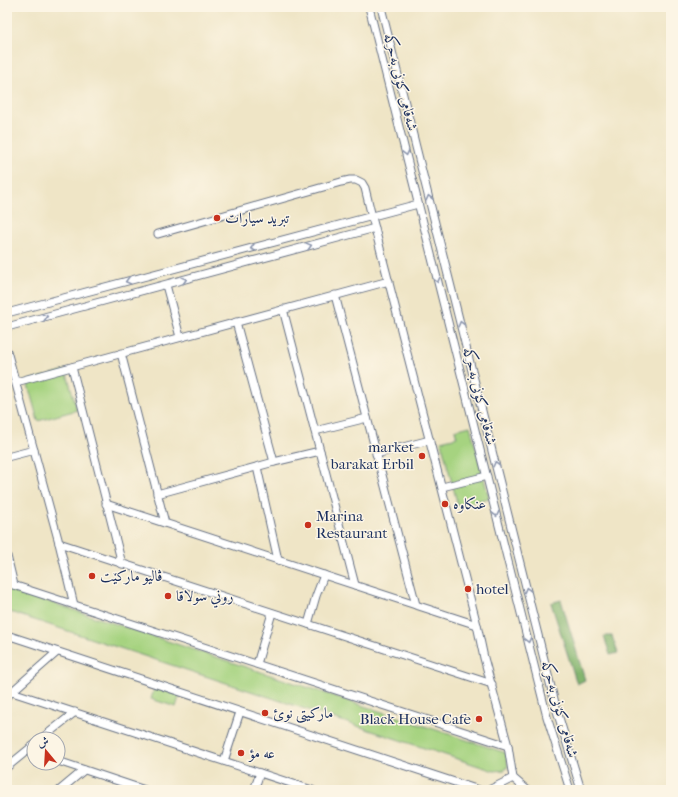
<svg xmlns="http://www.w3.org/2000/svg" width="678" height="797" font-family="'IM FELL French Canon',Amiri,serif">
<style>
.green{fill:#a6d380;stroke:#60816f}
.forest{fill:#84b56e;stroke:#507266}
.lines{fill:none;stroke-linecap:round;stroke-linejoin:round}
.minor-casing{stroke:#656f82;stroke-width:9}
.minor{stroke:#fff;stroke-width:7}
.oneway{stroke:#8d97ae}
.poi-dot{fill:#c8321e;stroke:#fcf5e5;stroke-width:1.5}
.labels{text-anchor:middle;stroke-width:3;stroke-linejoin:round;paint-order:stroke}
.street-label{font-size:15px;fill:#1b2f5e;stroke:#fcf5e5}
.poi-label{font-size:15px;fill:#1b2f5e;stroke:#fcf5e5;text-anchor:start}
</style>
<rect width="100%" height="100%" fill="#fcf5e5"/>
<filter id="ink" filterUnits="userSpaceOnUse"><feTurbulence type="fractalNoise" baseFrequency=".025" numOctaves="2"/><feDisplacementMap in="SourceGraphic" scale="8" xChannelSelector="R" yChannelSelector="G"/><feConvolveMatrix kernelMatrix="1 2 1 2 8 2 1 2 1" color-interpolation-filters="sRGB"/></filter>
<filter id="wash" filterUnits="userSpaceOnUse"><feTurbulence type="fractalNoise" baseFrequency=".012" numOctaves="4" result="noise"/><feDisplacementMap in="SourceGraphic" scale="16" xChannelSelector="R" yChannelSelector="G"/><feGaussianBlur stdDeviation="0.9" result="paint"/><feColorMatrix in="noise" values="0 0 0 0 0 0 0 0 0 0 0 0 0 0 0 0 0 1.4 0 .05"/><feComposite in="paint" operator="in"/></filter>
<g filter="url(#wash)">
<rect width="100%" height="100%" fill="#efe5c6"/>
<!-- green -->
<g class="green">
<polygon points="66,370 77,410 38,421 27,381"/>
<polygon points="470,426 489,498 458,506 441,441 457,437 455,430"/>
<polygon points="7,588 506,753 508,766 505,770 494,771 7,611"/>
<polygon points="156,683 181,691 176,707 151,699"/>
</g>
<!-- forest -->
<g class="forest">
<polygon points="561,600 585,680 577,684 551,603"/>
<polygon points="604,636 612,636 618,653 610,655"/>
</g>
</g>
<g filter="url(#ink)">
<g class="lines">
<defs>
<g id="minor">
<polyline points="369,7 547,717 570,790"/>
<polyline points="381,7 557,711 581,790"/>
<polyline points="158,234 341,182 350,180 356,180 362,183 365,188 372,217 477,625 484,658 508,746 513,778 527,790"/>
<polyline points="166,285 180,337"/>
<polyline points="335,295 416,605"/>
<polyline points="283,309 355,585"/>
<polyline points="7,313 418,204"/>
<polyline points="236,322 274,462"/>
<polyline points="7,327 375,228"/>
<polyline points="7,351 58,539 74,605"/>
<polyline points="121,353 165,523"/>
<polyline points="72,367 122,564"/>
<polyline points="16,382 389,281"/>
<polyline points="315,431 367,418"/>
<polyline points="376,454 430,440"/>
<polyline points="7,457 34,450"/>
<polyline points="257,467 278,560"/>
<polyline points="442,487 487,476"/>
<polyline points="157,494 274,462 320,451"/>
<polyline points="106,504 477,625"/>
<polyline points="59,543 492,684"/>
<polyline points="7,556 14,585"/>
<polyline points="7,583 508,746"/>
<polyline points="308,624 316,596 324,575"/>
<polyline points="7,635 479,790"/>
<polyline points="257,664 272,613"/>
<polyline points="12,692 312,790"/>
<polyline points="7,696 57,652"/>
<polyline points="41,739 75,712"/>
<polyline points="58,761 145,790"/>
<polyline points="224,761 240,712"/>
<polyline points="7,767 34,745"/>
<polyline points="60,790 84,770"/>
<polyline points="254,790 260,773"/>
<polyline points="489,790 513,778"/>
</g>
</defs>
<!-- minor casing -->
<use href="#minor" class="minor-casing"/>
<!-- minor -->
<use href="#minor" class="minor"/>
</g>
<!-- one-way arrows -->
<defs><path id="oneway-chevron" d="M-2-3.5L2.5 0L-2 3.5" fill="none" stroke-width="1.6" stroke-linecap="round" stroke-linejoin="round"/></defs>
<g class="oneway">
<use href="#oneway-chevron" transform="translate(406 153) rotate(76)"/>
<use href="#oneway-chevron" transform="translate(429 198) rotate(-104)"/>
<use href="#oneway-chevron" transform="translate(309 246) rotate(-15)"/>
<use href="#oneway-chevron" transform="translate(253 248) rotate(165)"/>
<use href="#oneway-chevron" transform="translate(184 280) rotate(-15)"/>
<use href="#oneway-chevron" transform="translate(437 280) rotate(76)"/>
<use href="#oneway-chevron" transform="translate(128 281) rotate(165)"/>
<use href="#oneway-chevron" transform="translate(45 317) rotate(-15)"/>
<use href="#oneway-chevron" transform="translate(461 324) rotate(-104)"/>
<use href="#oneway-chevron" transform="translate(496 464) rotate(-104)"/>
<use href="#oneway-chevron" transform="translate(496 514) rotate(76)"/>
<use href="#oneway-chevron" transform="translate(527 590) rotate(-104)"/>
<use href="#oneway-chevron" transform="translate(528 640) rotate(76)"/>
</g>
</g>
<!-- markers -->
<g class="poi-dot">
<circle cx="217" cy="218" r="4"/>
<circle cx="422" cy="456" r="4"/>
<circle cx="445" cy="504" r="4"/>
<circle cx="308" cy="525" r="4"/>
<circle cx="92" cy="576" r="4"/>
<circle cx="468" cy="589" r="4"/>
<circle cx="168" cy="596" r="4"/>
<circle cx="265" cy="713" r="4"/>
<circle cx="479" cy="719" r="4"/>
<circle cx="241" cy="753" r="4"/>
</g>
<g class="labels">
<!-- street labels -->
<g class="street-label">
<text transform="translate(401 82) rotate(76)" y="5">شەقامی کۆنی بەحرکە</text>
<text transform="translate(480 396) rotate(76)" y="5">شەقامی کۆنی بەحرکە</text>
<text transform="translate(560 709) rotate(74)" y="5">شەقامی کۆنی بەحرکە</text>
</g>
<!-- poi labels -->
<g class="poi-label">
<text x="225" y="223">تبريد سيارات</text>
<text x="414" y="452" text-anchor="end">market<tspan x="414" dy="17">barakat Erbil</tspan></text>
<text x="453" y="509">عنكاوه</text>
<text x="316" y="521">Marina<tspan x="316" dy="17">Restaurant</tspan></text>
<text x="100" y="581">ڤالیو مارکێت</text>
<text x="476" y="594">hotel</text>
<text x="176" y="601">روني سولاقا</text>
<text x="273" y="718">مارکیتی نوئ</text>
<text x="471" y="724" text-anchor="end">Black House Cafe</text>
<text x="249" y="758">عه مؤ</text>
</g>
</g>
<!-- margin -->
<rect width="678" height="797" fill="none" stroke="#fcf5e5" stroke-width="24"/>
<!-- north arrow -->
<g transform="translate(46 751) rotate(342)"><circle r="19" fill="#fcf5e5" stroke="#a2a6af"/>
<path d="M0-3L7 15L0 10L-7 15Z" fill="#c8321e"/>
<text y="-6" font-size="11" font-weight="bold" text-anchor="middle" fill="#1b2f5e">ش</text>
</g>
</svg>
